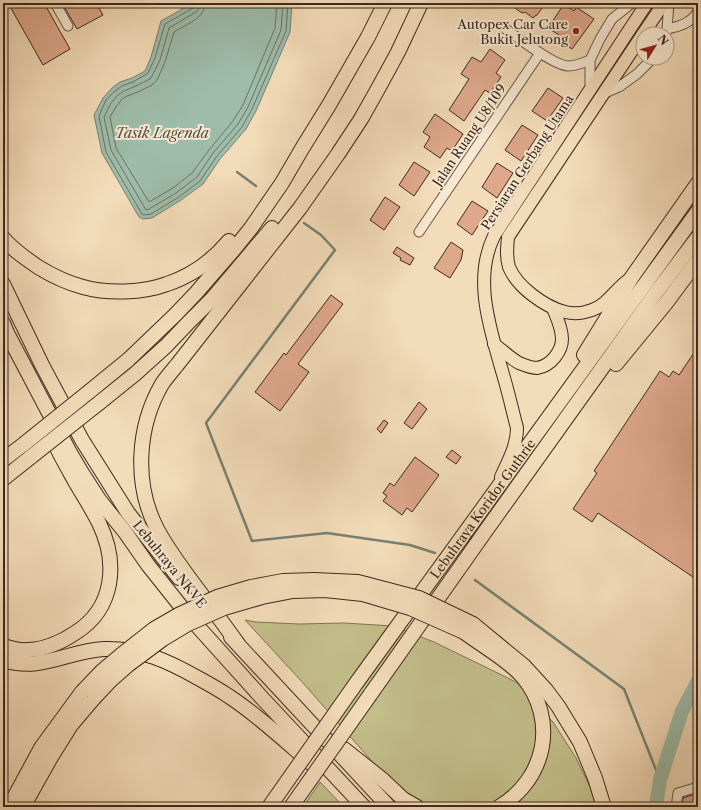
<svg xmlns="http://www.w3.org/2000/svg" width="701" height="810" font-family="'Libre Caslon Text',serif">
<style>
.green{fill:#c3be8a;stroke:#807454}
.water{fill:#9dbcaa;stroke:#778172}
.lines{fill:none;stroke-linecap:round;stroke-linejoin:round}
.shore{stroke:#6d7264;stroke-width:1}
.stream{stroke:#778172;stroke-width:2.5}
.river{stroke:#9dbcaa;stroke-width:14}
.building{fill:#dea88b;stroke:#3d291e}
.minor-casing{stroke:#6a5645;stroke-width:11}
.major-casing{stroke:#3d291e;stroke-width:14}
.highway-casing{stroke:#3d291e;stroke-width:16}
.minor{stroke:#f7e8d2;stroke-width:9}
.major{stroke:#f3dcb9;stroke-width:12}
.highway{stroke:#f3dcb9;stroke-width:14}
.highway-bridge-casing{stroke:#3d291e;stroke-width:16;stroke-linecap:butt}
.highway-bridge{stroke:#f3dcb9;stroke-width:14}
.poi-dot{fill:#8f2418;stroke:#f7e8d2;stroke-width:1.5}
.labels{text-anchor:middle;stroke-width:4;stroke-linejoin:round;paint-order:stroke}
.poi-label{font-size:13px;fill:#3d291e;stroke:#f7e8d2;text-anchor:end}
.street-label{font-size:13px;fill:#3d291e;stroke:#f7e8d2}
.water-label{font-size:14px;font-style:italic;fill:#554e41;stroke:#f7e8d2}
</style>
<rect width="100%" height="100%" fill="#f3dcb9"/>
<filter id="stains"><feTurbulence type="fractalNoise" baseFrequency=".005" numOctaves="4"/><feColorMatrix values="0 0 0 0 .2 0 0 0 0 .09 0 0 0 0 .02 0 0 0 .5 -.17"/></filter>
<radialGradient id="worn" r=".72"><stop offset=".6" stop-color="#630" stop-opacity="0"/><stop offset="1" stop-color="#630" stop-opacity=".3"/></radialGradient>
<!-- green -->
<g class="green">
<polygon points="245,620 256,622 299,624 344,623 393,626 434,642 516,682 553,722 576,758 594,795 597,807 412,807 303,683"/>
<polygon points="320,782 344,807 303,807"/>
</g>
<!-- water -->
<polygon class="water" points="193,3 292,3 290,32 256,111 246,129 220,159 203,184 181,200 152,218 143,219 139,217 102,153 94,115 103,98 112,88 120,82 132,78 145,71 151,57 161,21"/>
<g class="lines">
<!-- shore -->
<g class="shore">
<polyline points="194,3 194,6 193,8 165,24 155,58 148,73 133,82 122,86 115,91 106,100 99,116 106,152 142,214 144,215 151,214 179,197 200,181 217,156 242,127 252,109 286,31 288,3"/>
<polyline points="199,3 199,8 196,12 169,28 160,60 152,76 150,79 136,86 124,91 118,95 111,103 104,117 111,150 146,210 149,209 176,193 197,177 213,153 238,124 248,107 281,30 283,3"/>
<path d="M205 3C205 19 186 24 174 32L165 62 157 80 152 85 138 92 127 96 122 99 116 107 110 117 116 148 149 202 173 188 192 173 209 150 233 121 243 105 275 28 277 3"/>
</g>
<!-- stream -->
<g class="stream">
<polyline points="237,172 256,186"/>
<polyline points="304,223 321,235 335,250 206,423 252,541 327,533 410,545 435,553"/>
<polyline points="475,580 624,689 660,780"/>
</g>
<!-- river -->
<polyline class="river" points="656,807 660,780 682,711 698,681"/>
</g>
<!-- building -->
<g class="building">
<polygon points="8,3 44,3 70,49 43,65"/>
<polygon points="62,3 96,3 103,15 77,29"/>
<polygon points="508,3 546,3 537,15 535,16 533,18 525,12 522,13"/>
<polygon points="564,4 574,11 576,7 594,19 572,49 557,38 559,35 548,28"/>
<polygon points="490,49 505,60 496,73 501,77 490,93 485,90 464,121 449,110 469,79 461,74 472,57 481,62"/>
<polygon points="548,88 563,98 547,121 532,111"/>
<polygon points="435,114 463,134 452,151 447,148 440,158 424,147 430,137 423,132"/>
<polygon points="522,125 538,135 521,161 505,150"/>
<polygon points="414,162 430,172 414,196 399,185"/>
<polygon points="497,163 513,173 497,198 482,187"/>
<polygon points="385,197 400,207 384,230 370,220"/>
<polygon points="472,201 488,211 472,235 457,224"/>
<polygon points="451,242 463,250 461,260 450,278 434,268"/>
<polygon points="397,247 414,258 410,265 400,260 401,258 393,253"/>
<polygon points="331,295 343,304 298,364 309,372 280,411 255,392 284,353 286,355"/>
<polygon points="698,347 698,569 693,577 598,513 592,522 573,509 597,473 594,471 660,371 669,377 673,371 679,375"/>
<polygon points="419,402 427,409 412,429 404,423"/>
<polygon points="384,420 388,423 381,433 377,429"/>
<polygon points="452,450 461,457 456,464 446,457"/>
<polygon points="415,457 439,475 412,512 407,508 402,515 383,501 387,496 383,493 390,483 394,486"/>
<polygon points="698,793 698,807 682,807 683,798"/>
</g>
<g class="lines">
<defs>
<g id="minor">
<polyline points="55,3 68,26"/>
<path d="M503 27C517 37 553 65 568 66 576 66 583 63 590 60"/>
<path d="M667 29C681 26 691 23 698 11"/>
<polyline points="666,33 667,29 669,3"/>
<polyline points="590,90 590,60 600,39 612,19 632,3"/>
<polyline points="603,94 619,87 637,74 653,58"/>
<polyline points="419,232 540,53"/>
<polyline points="676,807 678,793 698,787"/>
</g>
<g id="major">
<polyline points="643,34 664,3"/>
<path d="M627 281C615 290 607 305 592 310 584 313 573 314 565 312 545 307 517 287 509 267 506 257 507 247 508 237L643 34"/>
<path d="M494 344C502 350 510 358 519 363 524 365 532 368 537 368 551 366 562 351 562 339 562 328 557 318 553 308"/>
<path d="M501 477C508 461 517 446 517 428 512 409 508 390 502 371 490 328 473 279 494 236L647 3"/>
</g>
<g id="highway">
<path d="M3 238C13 250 25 258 38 267 51 275 68 283 83 287 108 294 143 293 167 284 191 276 213 260 229 241"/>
<polyline points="3,284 42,365 82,440 128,513 179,578"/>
<polyline points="3,323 7,333 69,451 82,473 100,501 125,532 148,565 191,619 263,699 364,807"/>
<polyline points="584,355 632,277 698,183"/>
<polyline points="616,364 666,303 698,260"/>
<polyline points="90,391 128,360 175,315 196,293 235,248 251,228 282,183 303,147 329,105 368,37 385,3"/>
<polyline points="99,403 135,374 166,346 189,322 212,299 272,228"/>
<polyline points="3,460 24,444"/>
<polyline points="3,479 32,456"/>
<polyline points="473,624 524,666 546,690 558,706 580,742 595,778 604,807"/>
<path d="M464 632C484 647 507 659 523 677 558 720 546 779 499 807"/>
<polyline points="231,637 389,807"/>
<path d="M238 644C223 623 208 603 193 583 180 565 166 547 156 527 134 483 137 427 162 384 166 378 172 371 177 365L300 208 338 154 361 119 379 87 398 52 421 3"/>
<path d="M3 646C11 648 19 651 27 650 43 650 62 642 75 633 115 608 118 562 99 523 92 509 84 496 76 483 66 465 56 448 48 429"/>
<path d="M3 660C42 672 67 651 104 649 140 648 168 661 198 678 209 684 220 690 230 697 259 716 285 741 312 764"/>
<path id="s1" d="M357 682 698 211"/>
<polyline points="370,695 487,529 655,294 698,237"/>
<polyline points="344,749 383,780 403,799 417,807"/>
<polyline points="9,807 41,748 82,692"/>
<polyline points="23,807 51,757 71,725 94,698"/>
</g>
</defs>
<!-- minor casing -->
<use href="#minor" class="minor-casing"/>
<!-- major casing -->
<use href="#major" class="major-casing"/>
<!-- highway casing -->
<use href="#highway" class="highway-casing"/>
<!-- minor -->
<use href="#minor" class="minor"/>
<!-- major -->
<use href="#major" class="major"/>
<!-- highway -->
<use href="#highway" class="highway"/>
<defs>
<g id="highway-bridge">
<polyline points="24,444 90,391"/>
<polyline points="32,456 99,403"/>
<polyline points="82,692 102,671 121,655 154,629 180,614 217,597 251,587 283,581 314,580 358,582 419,598 473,624"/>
<polyline points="94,698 111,680 128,665 163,639 188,624 224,608 262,597 293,591 325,590 363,594 410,608 464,632"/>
<polyline points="269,807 357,682"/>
<polyline points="291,807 370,695"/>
</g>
</defs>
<!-- highway-bridge casing -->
<use href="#highway-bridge" class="highway-bridge-casing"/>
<!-- highway-bridge -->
<use href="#highway-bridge" class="highway-bridge"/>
</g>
<!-- markers -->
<circle class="poi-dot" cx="576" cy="31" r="4"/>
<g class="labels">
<!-- poi labels -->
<g class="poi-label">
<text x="568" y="29">Autopex Car Care<tspan x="568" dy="15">Bukit Jelutong</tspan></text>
</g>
<!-- street labels -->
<g class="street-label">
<text transform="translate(469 135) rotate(-56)" y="5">Jalan Ruang U8/109</text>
<text transform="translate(527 162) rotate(-57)" y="5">Persiaran Gerbang Utama</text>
<text dy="5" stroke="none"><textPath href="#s1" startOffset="214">Lebuhraya Koridor Guthrie</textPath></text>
<text transform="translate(170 564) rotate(51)" y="5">Lebuhraya NKVE</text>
</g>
<!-- water labels -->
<g class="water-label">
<text x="162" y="138">Tasik Lagenda</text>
</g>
</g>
<!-- margin -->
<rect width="701" height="810" fill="none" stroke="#f3dcb9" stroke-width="16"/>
<rect x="4" y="4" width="693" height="802" fill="none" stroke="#3d291e" stroke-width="2"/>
<rect x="8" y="8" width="685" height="794" fill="none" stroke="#3d291e"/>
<!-- north arrow -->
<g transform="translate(655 46) rotate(53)"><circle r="19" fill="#f7e8d2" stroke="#ad9c8a"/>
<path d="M0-3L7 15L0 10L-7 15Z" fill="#8f2418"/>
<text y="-6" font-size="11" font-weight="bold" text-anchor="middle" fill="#3d291e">N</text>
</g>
<rect width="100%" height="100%" filter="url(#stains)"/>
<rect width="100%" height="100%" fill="url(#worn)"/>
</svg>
